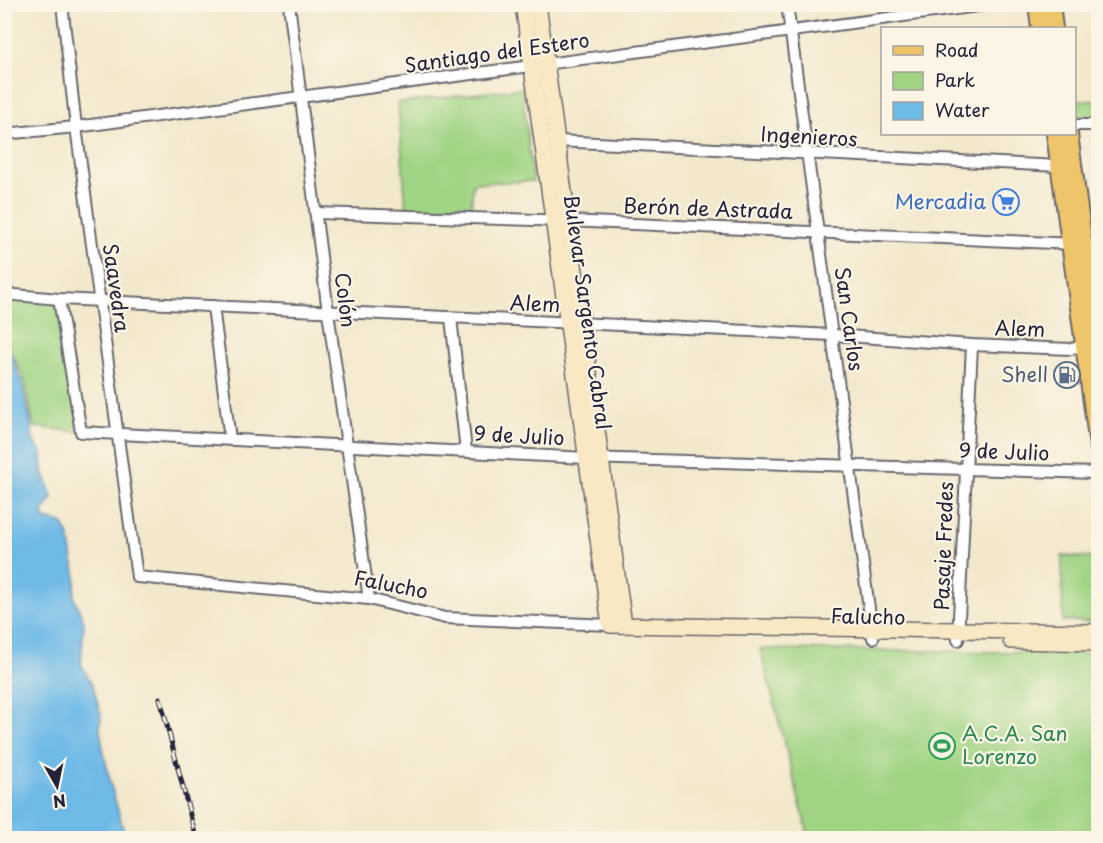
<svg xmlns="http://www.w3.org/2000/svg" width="1103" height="843" font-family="'Playpen Sans',sans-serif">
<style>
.green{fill:#a0d484;stroke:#617b60;stroke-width:1.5}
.water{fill:#6ebae7;stroke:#486e91;stroke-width:1.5}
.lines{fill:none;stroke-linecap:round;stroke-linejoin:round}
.street-casing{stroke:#6b676e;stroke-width:14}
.secondary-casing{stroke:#6b676e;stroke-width:18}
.primary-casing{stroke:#6b676e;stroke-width:20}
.street{stroke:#fff;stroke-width:10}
.secondary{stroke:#f8e8c3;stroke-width:15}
.primary{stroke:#eec569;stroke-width:16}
.rail-casing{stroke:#22223b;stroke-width:5}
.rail{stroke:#fcf5e5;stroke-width:3;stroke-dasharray:9;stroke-linecap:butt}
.labels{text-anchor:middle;stroke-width:4.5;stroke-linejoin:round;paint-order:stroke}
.street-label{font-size:20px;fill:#22223b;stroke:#fcf5e5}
.shop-label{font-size:20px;fill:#366cbe;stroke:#fcf5e5;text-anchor:end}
.service-label{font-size:20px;fill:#4e5e75;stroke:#fcf5e5;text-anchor:end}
.leisure-label{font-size:20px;fill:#27864d;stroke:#fcf5e5;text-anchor:start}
</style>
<rect width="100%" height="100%" fill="#fcf5e5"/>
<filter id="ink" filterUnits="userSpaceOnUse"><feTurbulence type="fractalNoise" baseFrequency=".0167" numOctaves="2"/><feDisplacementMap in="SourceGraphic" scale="12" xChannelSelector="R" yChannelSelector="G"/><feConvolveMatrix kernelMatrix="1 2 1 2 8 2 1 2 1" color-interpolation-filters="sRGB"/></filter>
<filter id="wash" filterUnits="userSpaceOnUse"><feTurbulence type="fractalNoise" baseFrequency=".008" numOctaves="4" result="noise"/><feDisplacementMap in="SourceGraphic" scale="24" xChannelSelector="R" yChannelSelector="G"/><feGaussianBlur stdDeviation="1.35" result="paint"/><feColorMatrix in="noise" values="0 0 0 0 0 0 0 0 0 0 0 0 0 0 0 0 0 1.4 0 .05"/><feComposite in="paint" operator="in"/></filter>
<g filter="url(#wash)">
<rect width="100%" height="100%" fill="#f2e8cc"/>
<!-- green -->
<g class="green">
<polygon points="522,88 533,181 473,183 471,212 406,208 398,103"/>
<polygon points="1074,100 1098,101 1098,117 1078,117 1075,110"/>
<polygon points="4,294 59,299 81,432 34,427 24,379 5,337"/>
<polygon points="1062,556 1098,558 1098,622 1063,621"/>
<polygon points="760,649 1098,653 1098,838 809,838"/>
</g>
<!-- water -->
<path class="water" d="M4 343 14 361 22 383 31 423 33 440 42 454 43 471 52 497C50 506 39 510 45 519L62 523 69 536 76 577 74 597 84 622 81 664 93 686 101 715 100 730 103 749 111 786 126 838H5Z"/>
</g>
<g filter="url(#ink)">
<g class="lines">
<defs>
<g id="street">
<polyline points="62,4 76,127 137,577 369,599 445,618 610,625"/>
<polyline points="289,4 328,312 369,599"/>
<polyline points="787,4 873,638"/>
<polyline points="1074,125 1098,125"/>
<polyline points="4,134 76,127 993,4"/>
<polyline points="557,141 1059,166"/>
<polyline points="316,213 568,221 1098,245"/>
<polyline points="4,294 59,299 833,335 972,345 1071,349 1090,343"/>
<polyline points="59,299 81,432 586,458 1098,473"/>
<polyline points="213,306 230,440"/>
<polyline points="451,318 466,451"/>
<polyline points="958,640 972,345"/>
</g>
<g id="secondary">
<polyline points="523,4 610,625 1098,632"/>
<polyline points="538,4 624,625"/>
<polyline points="1011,641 1098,643"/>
</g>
<g id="primary">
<polyline points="1037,4 1040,28"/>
<polyline points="1051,4 1054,28"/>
<polyline points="1055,134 1098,446"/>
<polyline points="1069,134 1098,352"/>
</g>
</defs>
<!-- street casing -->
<use href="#street" class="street-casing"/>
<!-- secondary casing -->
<use href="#secondary" class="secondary-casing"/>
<!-- primary casing -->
<use href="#primary" class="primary-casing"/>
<!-- street -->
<use href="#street" class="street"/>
<!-- secondary -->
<use href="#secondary" class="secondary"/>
<!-- primary -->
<use href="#primary" class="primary"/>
<defs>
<polyline id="rail" points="160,698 196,838"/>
</defs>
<!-- rail casing -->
<use href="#rail" class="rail-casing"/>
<!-- rail -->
<use href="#rail" class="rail"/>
</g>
</g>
<!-- icons -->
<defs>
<symbol id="supermarket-ring" viewBox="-11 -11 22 22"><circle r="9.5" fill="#fcf5e5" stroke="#3f7fe0" stroke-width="1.5"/><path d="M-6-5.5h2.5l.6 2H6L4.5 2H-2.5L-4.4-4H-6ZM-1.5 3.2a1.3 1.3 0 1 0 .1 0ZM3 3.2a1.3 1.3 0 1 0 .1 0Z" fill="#3f7fe0"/></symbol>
<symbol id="fuel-ring" viewBox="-11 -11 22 22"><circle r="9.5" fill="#fcf5e5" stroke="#5c6f8a" stroke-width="1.5"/><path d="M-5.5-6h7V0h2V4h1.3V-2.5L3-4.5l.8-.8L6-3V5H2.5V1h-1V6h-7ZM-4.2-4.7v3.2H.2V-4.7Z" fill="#5c6f8a"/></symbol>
<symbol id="stadium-ring" viewBox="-11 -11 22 22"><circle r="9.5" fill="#fcf5e5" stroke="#2e9e5b" stroke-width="1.5"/><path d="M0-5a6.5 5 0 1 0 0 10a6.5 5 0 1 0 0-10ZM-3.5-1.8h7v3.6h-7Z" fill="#2e9e5b"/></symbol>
</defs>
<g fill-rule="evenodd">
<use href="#supermarket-ring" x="991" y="187" width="30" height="30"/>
<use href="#fuel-ring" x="1052" y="360" width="30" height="30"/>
<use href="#stadium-ring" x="927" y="731" width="30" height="30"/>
</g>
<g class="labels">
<!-- street labels -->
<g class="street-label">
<text transform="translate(497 53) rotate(-8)" y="7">Santiago del Estero</text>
<text transform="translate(809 137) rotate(3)" y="7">Ingenieros</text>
<text transform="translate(708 209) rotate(2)" y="7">Berón de Astrada</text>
<text transform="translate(116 288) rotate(82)" y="7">Saavedra</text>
<text transform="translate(345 300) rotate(83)" y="7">Colón</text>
<text transform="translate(535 304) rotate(3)" y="7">Alem</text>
<text transform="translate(587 312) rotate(82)" y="7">Bulevar Sargento Cabral</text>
<text transform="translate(849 319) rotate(82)" y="7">San Carlos</text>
<text transform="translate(1020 329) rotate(2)" y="7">Alem</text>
<text transform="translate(519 436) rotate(3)" y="7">9 de Julio</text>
<text transform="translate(1004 452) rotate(2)" y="7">9 de Julio</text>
<text transform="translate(944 546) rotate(-88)" y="7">Pasaje Fredes</text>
<text transform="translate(391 585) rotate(11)" y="7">Falucho</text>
<text transform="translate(868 617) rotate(1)" y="7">Falucho</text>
</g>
<!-- shop labels -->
<g class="shop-label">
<text x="986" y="209">Mercadia</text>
</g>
<!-- service labels -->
<g class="service-label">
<text x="1048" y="382">Shell</text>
</g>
<!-- leisure labels -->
<g class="leisure-label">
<text x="962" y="741">A.C.A. San<tspan x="962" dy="23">Lorenzo</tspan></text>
</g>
</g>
<!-- margin -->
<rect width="1103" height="843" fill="none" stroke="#fcf5e5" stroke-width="24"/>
<!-- legend -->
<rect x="881" y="27" width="195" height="108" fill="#fcf5e5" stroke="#a5a1a1" stroke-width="1.5"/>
<rect x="893" y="46" width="30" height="9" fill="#eec569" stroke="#a5a1a1" stroke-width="1.5"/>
<text x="935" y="57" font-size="18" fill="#22223b">Road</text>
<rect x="893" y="72" width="30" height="18" fill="#a0d484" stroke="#a5a1a1" stroke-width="1.5"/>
<text x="935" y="87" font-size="18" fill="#22223b">Park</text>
<rect x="893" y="102" width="30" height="18" fill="#6ebae7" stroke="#a5a1a1" stroke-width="1.5"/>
<text x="935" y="117" font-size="18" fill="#22223b">Water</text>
<!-- north arrow -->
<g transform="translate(57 786) rotate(171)" stroke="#fcf5e5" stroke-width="4.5" paint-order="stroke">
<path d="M0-4.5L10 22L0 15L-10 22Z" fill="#22223b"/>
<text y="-9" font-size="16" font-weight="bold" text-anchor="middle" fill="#22223b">N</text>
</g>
</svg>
